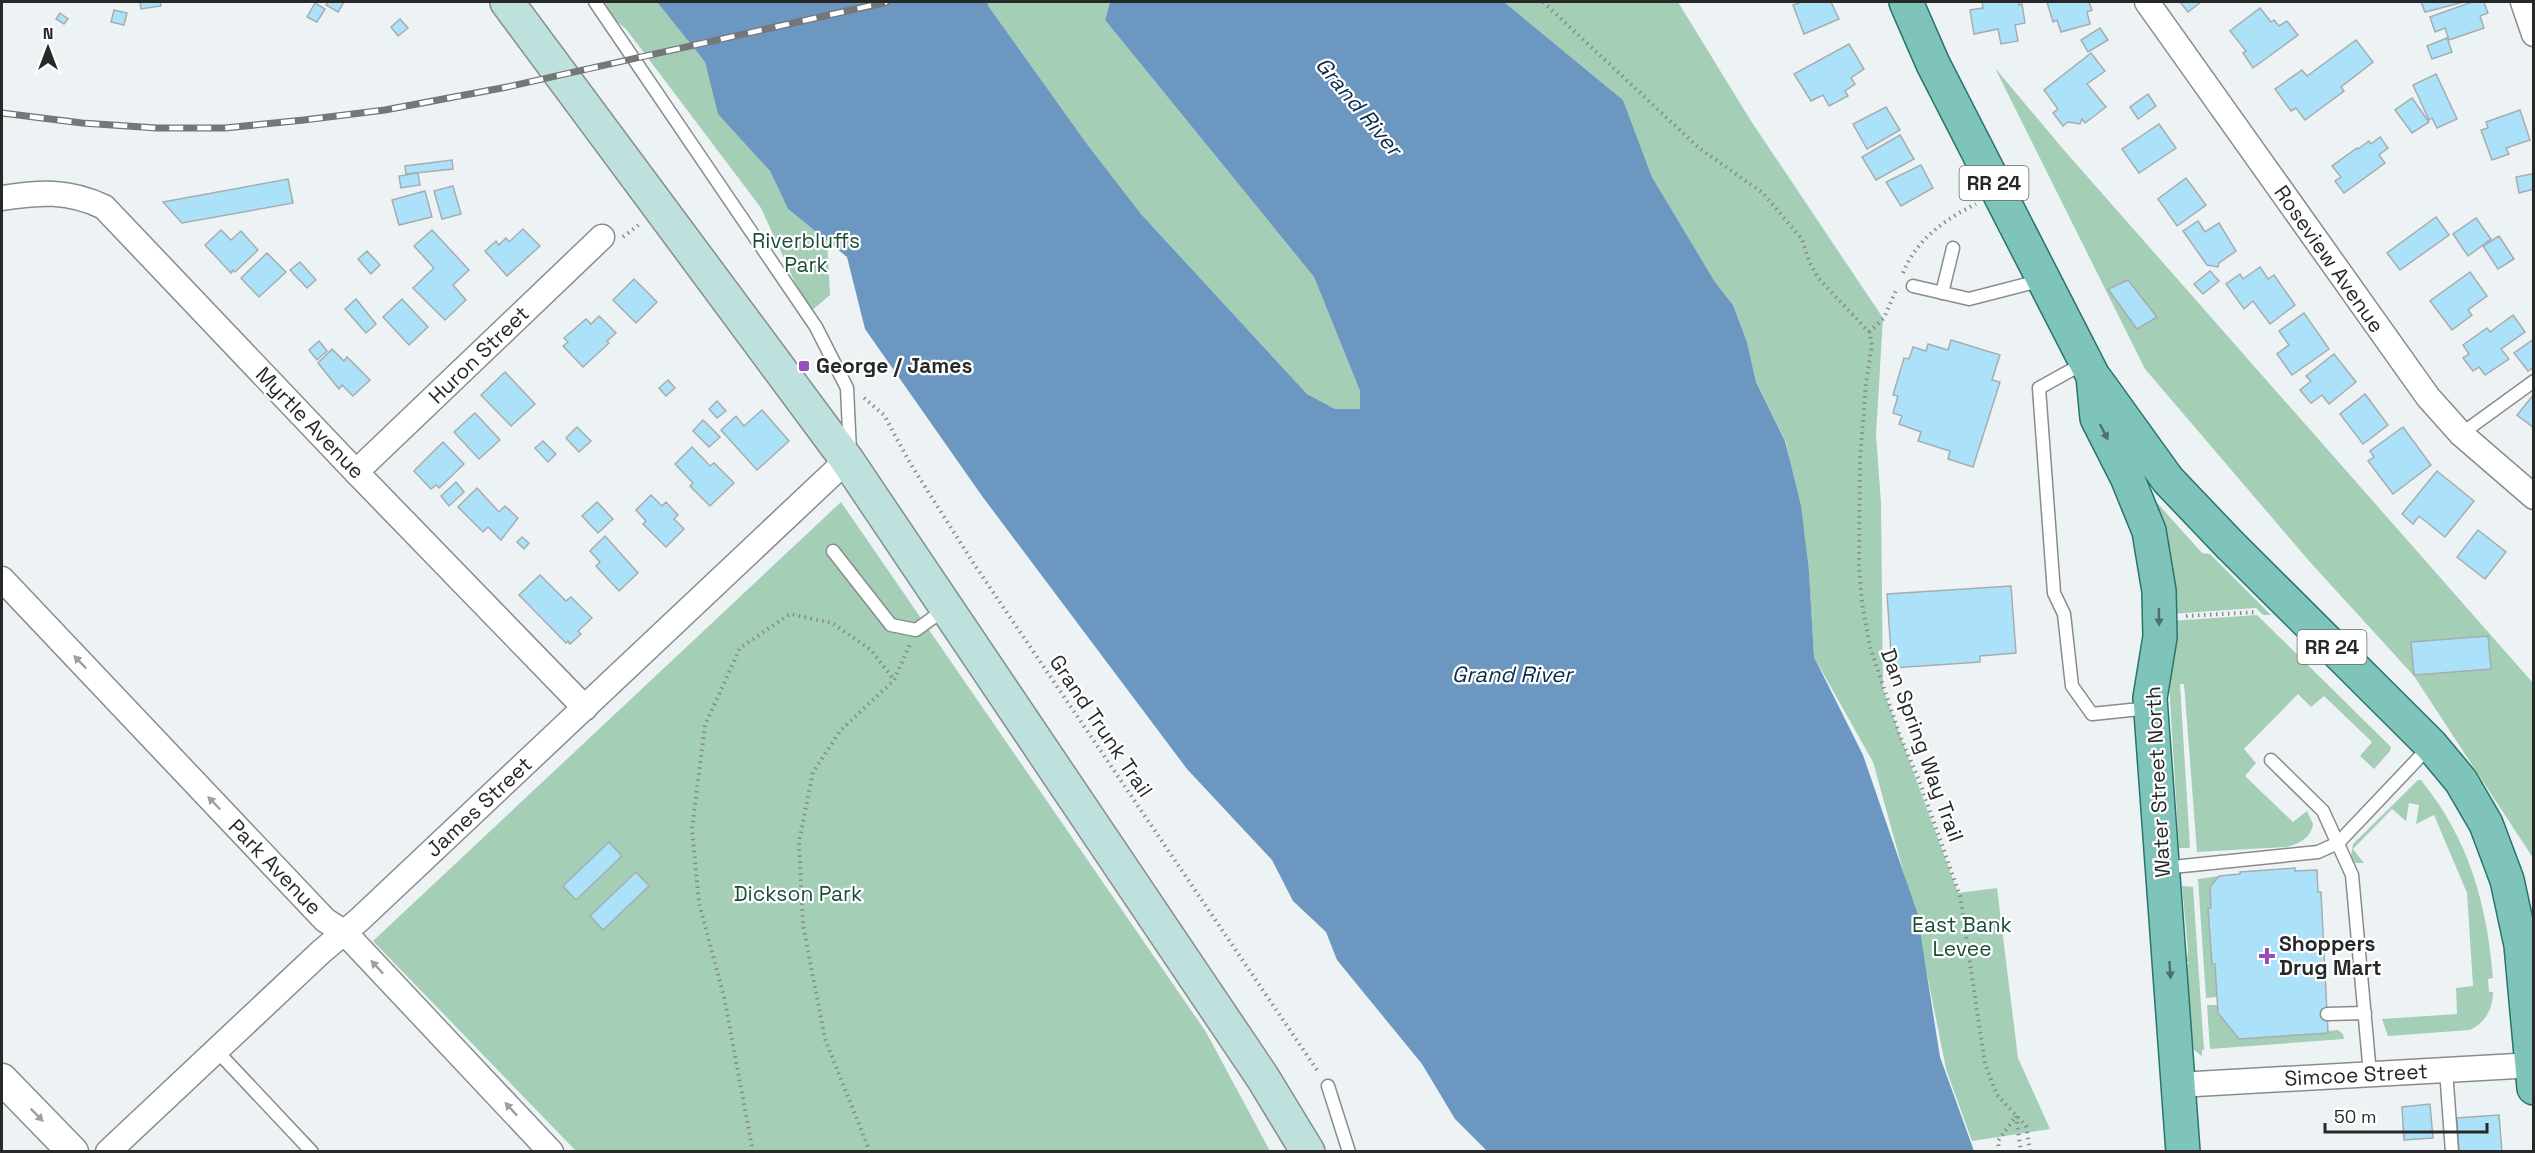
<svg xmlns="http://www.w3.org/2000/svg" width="2535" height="1153" font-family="'Space Grotesk',sans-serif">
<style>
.green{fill:#a5ceb7}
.water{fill:#6b97c1}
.building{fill:#ace2f9;stroke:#a7adaf;stroke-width:1.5}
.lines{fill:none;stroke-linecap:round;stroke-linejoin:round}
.service-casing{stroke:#878d8d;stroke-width:15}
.minor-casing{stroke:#878d8d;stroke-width:27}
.tertiary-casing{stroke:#878d8d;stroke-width:33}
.secondary-casing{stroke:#878d8d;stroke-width:36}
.primary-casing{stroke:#29746b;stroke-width:36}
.path{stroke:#878b8b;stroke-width:4;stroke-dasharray:1.5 4.5;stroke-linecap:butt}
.service{stroke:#fff;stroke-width:12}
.minor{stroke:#fff;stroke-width:24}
.tertiary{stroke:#fff;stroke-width:30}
.secondary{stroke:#bfe1dd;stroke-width:33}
.primary{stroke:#7fc4bb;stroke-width:33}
.rail-casing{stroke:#747778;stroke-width:7}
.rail{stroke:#fff;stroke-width:4.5;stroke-dasharray:14;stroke-linecap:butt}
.oneway{fill:#4f6f6b}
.oneway2{fill:#9e9f9f}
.poi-dot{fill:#9a4dbf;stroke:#fff;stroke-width:2}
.labels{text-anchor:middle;stroke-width:4.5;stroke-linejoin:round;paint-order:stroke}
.shield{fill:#fff;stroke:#686969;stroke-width:1.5}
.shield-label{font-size:20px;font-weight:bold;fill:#272929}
.park-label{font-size:21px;fill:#1c4c36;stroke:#fff}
.street-label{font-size:21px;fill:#272929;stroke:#fff}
.poi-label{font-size:21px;font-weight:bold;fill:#272929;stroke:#fff;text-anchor:start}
.water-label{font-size:22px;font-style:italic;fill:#092b48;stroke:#fff}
</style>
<rect width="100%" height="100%" fill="#edf3f4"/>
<!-- green -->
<g class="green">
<polygon points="594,2 657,2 705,62 719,114 770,171 788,209 827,241 830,295 809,313 761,208 626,29"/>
<polygon points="987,2 1110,2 1105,20 1314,277 1360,391 1360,410 1335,409 1307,394 1141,214 1087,144 989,7"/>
<polygon points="1504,2 1678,2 1751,121 1883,318 1876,435 1881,503 1883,689 1958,893 1997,888 2018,1058 2050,1129 1972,1141 1946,1069 1915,914 1873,762 1814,657 1809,571 1786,442 1756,382 1747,342 1733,305 1715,282 1652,177 1623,100"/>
<polygon points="1995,68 2063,149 2533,683 2533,858 2414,676 2310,562 2145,369"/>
<polygon points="2150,495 2202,553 2210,554 2271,615 2263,615 2256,608 2170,614"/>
<polygon points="841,502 1206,1032 1270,1151 576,1151 373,941"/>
<path d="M2257 615 2391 747 2390 751 2374 769 2360 756 2372 742 2324 696 2311 707 2298 694 2244 749 2256 763 2245 776 2293 822 2307 811 2313 824C2311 838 2299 844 2286 847L2197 852 2184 684H2180L2190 848H2179L2169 684 2170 621Z"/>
<path d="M2418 780H2421C2469 839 2487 904 2493 978L2488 979 2489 992H2493C2493 1009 2485 1023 2470 1030L2388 1036 2382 1019 2457 1014 2456 988 2473 986 2467 893 2434 815 2416 824 2419 805 2409 803 2406 821 2392 809 2353 849 2364 863H2355L2351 856 2353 844Z"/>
<polygon points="2219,876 2210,887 2211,908 2208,908 2212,964 2215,964 2217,997 2206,998 2198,879"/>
<polygon points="2182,886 2193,887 2204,1050 2202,1050 2202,1056 2194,1050 2192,1042 2187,966 2189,963 2187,961 2188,950"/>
<polygon points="2207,1005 2218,1005 2218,1013 2240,1039 2338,1030 2343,1034 2344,1039 2210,1049"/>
</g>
<!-- water -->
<polygon class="water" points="657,2 987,2 989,7 1087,144 1141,214 1307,394 1335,409 1360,409 1360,391 1314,277 1105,20 1110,2 1504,2 1623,100 1652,177 1715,282 1733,305 1747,342 1756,382 1785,441 1801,506 1809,571 1814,657 1863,755 1917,912 1940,1057 1974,1151 1487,1151 1455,1119 1422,1064 1337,960 1326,932 1293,901 1272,860 1187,769 982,496 865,329 847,257 788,209 770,171 718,114 705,62"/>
<!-- building -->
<g class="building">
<polygon points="140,2 160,2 161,6 141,9"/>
<polygon points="328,2 344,2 338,12 326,5"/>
<polygon points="1802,2 1831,2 1839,19 1804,34 1793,5"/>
<polygon points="1982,2 2019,2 2019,5 2022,4 2025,23 2015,25 2018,41 2001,44 1998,29 1974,34 1970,10 1983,8"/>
<polygon points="2047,2 2089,2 2092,10 2087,12 2090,24 2061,32 2057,20 2053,22"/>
<polygon points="2180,2 2201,2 2188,12"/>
<polygon points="2421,2 2464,2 2425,12"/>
<polygon points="2472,2 2484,2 2488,13 2480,16 2484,28 2449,40 2445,28 2435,32 2430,17"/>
<polygon points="315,3 325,9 317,22 307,17"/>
<polygon points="2260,8 2271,22 2274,20 2279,26 2287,21 2298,35 2253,68 2243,53 2246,51 2230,31"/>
<polygon points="114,10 127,13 124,25 111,22"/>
<polygon points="60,13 68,19 64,24 56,19"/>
<polygon points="400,19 408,28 398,36 391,27"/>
<polygon points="2100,28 2108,40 2088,52 2081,40"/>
<polygon points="2447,38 2452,52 2432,59 2427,46"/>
<polygon points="2356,40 2373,62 2341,87 2344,91 2305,120 2296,108 2291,111 2275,89 2302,70 2307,76"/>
<polygon points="1849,44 1864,69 1851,78 1855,84 1845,91 1848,96 1829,106 1823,95 1811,101 1794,74"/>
<polygon points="2091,53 2105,71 2087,84 2106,107 2085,123 2082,119 2080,124 2068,122 2063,126 2053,113 2058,109 2044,90"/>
<polygon points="2436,74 2457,119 2437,128 2432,118 2429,120 2413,85"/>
<polygon points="2148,94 2156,106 2138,119 2130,107"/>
<polygon points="2412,98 2429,122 2412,133 2395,110"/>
<polygon points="1886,107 1900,130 1867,149 1853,124"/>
<polygon points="2520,110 2530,140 2506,148 2509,154 2492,160 2481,130 2488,128 2486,122"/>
<polygon points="2159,124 2176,148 2139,173 2122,149"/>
<polygon points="1900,135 1914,159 1876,180 1862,157"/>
<polygon points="2380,137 2388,148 2379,155 2385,163 2344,193 2335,181 2341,177 2332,166 2357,148 2358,149 2369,141 2371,144"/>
<polygon points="452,160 453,169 406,174 405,166"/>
<polygon points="1921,165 1933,188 1901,206 1886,182"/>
<polygon points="418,173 420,185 401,188 399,176"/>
<polygon points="2532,174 2534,189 2519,193 2516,177"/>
<polygon points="2186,178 2206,205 2177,226 2158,199"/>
<polygon points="288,179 293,203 182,223 163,202"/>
<polygon points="453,186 461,214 442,219 434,191"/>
<polygon points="425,191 432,217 399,225 392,200"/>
<polygon points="2436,217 2449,235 2400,270 2387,253"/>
<polygon points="2476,218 2491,239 2468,256 2453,234"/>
<polygon points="2198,221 2205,232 2219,223 2236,251 2219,263 2218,267 2207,265 2183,231"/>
<polygon points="523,229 540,246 507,276 485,251 496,241 499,245 506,238 509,242"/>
<polygon points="221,230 231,240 241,231 258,250 235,272 233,270 231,273 205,245"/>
<polygon points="432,230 469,270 453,285 466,300 445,320 413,288 434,268 414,246"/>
<polygon points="2499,236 2514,259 2498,269 2483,246"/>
<polygon points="367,251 380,265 371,274 358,259"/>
<polygon points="267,253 286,272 259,297 241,278"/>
<polygon points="300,262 316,280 307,288 290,270"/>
<polygon points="2260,267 2268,279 2274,275 2295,305 2270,324 2253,301 2244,309 2226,284 2240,274 2243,279"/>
<polygon points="2210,271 2219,281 2203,294 2194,284"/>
<polygon points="2470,272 2487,296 2468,310 2472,315 2452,330 2430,301"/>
<polygon points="634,279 657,302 636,323 613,300"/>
<polygon points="2128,280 2157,317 2137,329 2108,289"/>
<polygon points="356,299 376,324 366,333 345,309"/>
<polygon points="402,299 428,327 409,345 383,317"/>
<polygon points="2304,313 2329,349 2292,375 2277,354 2289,345 2279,331"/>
<polygon points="2513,315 2525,332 2501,349 2509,359 2485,375 2479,367 2473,371 2463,358 2469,354 2463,345 2487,328 2490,332"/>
<polygon points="599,316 616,333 607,341 609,343 583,367 563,346 568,342 564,338 586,319 591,324"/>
<polygon points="2534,339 2534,367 2528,371 2514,353"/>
<polygon points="1951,340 2000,355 1992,380 2000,382 1973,467 1948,459 1950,451 1918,441 1921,432 1899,424 1902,416 1893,413 1898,396 1893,395 1904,358 1909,359 1913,347 1926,351 1928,344 1948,350"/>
<polygon points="319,341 327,351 317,360 309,350"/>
<polygon points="332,349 344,361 347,357 370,380 353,396 342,385 339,389 318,363"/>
<polygon points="2334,354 2356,382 2329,404 2322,395 2311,403 2300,390 2311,381 2306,376"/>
<polygon points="505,372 535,404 511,426 481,395"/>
<polygon points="668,380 675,388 666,396 659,388"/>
<polygon points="2365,394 2388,425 2363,444 2340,414"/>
<polygon points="2534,394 2534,428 2517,415"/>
<polygon points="717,401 726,411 717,418 709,409"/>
<polygon points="762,410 789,441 757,470 721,430 736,416 744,426"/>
<polygon points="475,413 500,440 479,459 454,432"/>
<polygon points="703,420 720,437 709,447 693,431"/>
<polygon points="577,427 591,441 579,452 566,438"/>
<polygon points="2403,427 2431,465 2393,494 2368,461 2374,457 2370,451"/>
<polygon points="543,441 556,454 548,462 535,448"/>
<polygon points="443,442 464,464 439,488 436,485 431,489 414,471"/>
<polygon points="692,447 710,466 714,463 734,483 710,506 690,486 693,483 675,464"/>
<polygon points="2437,471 2474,501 2445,537 2419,516 2413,524 2402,514"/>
<polygon points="456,482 464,492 449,506 441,496"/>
<polygon points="477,488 499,512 505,506 518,518 501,540 488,527 483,532 458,507"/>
<polygon points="651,495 662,506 666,502 678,515 674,519 684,529 666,547 643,524 646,521 636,510"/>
<polygon points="597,502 613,519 598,533 582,516"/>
<polygon points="2478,530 2506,552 2485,579 2457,557"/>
<polygon points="605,536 638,573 619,591 596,566 600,562 590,551"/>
<polygon points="522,537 529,543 524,549 517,542"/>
<polygon points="540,575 566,601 571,597 592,618 578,631 581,634 570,644 568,641 566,643 519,595"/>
<polygon points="2011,586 2016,653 1980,656 1980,662 1892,668 1887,594"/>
<polygon points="2488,636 2491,669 2414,675 2411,642"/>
<polygon points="609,842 622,856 576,900 563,886"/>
<polygon points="2295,868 2295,871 2317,870 2318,892 2321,892 2328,1033 2239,1039 2218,1013 2215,964 2212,964 2208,908 2211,908 2210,887 2219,876 2240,874 2240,872"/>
<polygon points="636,872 649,886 603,930 590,916"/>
<polygon points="2430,1104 2433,1138 2404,1140 2402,1107"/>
<polygon points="2499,1115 2502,1152 2459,1152 2457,1118"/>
</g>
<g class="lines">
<defs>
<g id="service">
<polyline points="595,2 816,327 847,388 850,452"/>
<polyline points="1913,286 1969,299 2043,280"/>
<polyline points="1942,293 1953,248"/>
<polyline points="2084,363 2039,388 2054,593 2064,614 2072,686 2092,714 2150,708"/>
<polyline points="2461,434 2534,381"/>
<polyline points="833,551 891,625 916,630 945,609"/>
<polyline points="2271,760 2323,811 2352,875 2370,1074"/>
<polyline points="2163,868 2318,852 2338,843 2431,745"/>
<polyline points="2327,1014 2365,1013"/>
<polyline points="216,1050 312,1152"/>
<polyline points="2446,1070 2452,1152"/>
<polyline points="1328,1086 1349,1152"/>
</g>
<g id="minor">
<polyline points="2147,2 2428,397 2461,434 2534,497"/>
<polyline points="2523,2 2534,34"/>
<path d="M2 198C41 192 68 190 104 207L356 472 585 708"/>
<polyline points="356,472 602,237"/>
<polyline points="2,579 325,920 345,933 551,1152"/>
<polyline points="2178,1085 2534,1065"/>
<polyline points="108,1152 322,951 359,920 847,460"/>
</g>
<polyline id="tertiary" points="2,1079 73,1152"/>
<polyline id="secondary" points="507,2 847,460 1263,1078 1308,1152"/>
<g id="primary">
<polyline points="1906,2 1933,64 2093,376 2097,418 2127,477 2149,531 2159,591 2160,637 2150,698 2183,1152"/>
<polyline points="2096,380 2168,480 2231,546 2431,745 2461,781 2486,824 2507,880 2521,945 2534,1088"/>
</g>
</defs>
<!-- service casing -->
<use href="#service" class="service-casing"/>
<!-- minor casing -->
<use href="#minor" class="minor-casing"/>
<!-- tertiary casing -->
<use href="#tertiary" class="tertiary-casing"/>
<!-- secondary casing -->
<use href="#secondary" class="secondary-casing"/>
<!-- primary casing -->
<use href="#primary" class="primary-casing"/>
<!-- path -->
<g class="path">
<polyline points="1543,2 1699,148 1763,193 1802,239 1809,261 1818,278 1869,332 1872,345 1866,383 1860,459 1859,565 1862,603 1870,647 1900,736 1919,780 1960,896 1985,1064 1997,1095 2026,1126 2030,1152"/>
<polyline points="623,237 641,223"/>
<path d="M1903 273C1916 240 1945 219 1976 204"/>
<polyline points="1869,332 1884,318 1897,288"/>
<polyline points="864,398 884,415 910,463 974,564 1319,1073"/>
<polyline points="2186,616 2257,612"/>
<polyline points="2016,1116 2021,1152"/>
<polyline points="753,1152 724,997 699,903 692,829 705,725 740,648 790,614 832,623 871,650 894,680"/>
<polyline points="870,1152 825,1039 803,925 799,842 813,772 840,731 894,680 910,644"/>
<polyline points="1999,1152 1998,1141 2016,1116"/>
</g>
<!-- service -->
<use href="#service" class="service"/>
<!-- minor -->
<use href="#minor" class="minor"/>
<!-- tertiary -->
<use href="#tertiary" class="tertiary"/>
<!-- secondary -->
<use href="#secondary" class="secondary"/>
<!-- primary -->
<use href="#primary" class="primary"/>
<defs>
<polyline id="rail" points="2,113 82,123 157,128 225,128 304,120 385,110 507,87 887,2"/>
</defs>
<!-- rail casing -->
<use href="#rail" class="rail-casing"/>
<!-- rail -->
<use href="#rail" class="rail"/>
</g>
<!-- one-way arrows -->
<defs><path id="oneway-solid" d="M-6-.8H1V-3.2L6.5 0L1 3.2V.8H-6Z" transform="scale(1.5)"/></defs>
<g class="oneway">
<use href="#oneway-solid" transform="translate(2104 432) rotate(63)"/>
<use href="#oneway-solid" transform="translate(2159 617) rotate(89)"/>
<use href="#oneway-solid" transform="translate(2170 970) rotate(86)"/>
</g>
<g class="oneway2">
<use href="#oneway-solid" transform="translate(80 662) rotate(-134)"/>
<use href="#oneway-solid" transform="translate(214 803) rotate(-134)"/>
<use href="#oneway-solid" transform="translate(377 967) rotate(-133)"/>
<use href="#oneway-solid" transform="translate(511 1109) rotate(-133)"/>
<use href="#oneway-solid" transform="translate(37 1115) rotate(45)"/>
</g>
<!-- markers -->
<g class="poi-dot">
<rect x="798" y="360" width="12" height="12" rx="3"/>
<path d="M2264 947h6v6h6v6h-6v6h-6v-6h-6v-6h6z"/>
</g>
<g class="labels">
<!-- shield labels -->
<g class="shield">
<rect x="1959.5" y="166" width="69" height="34" rx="4.5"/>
<rect x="2297.5" y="630" width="69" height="34" rx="4.5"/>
</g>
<g class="shield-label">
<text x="1994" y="190">RR 24</text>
<text x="2332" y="654">RR 24</text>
</g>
<!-- park labels -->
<g class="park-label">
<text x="806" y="248">Riverbluffs<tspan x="806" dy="24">Park</tspan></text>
<text x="798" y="901">Dickson Park</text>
<text x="1962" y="932">East Bank<tspan x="1962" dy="24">Levee</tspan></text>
</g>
<!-- street labels -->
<g class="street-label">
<text transform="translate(2329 259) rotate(55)" y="7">Roseview Avenue</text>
<text transform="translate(479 355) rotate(-44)" y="7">Huron Street</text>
<text transform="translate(310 423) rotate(46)" y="7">Myrtle Avenue</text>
<text transform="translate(1101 726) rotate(56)" y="7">Grand Trunk Trail</text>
<text transform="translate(1922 745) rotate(70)" y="7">Dan Spring Way Trail</text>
<text transform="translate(2158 782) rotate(-93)" y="7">Water Street North</text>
<text transform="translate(479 807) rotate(-43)" y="7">James Street</text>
<text transform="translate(275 867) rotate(46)" y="7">Park Avenue</text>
<text transform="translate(2356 1075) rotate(-3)" y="7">Simcoe Street</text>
</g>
<!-- poi labels -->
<g class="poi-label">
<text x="816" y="373">George / James</text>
<text x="2279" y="951">Shoppers<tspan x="2279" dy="24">Drug Mart</tspan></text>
</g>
<!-- water labels -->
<g class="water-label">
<text transform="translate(1359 106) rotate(50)" y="8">Grand River</text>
<text x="1512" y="682">Grand River</text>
</g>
</g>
<!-- border -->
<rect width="2535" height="1153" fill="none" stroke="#272929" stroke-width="6"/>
<!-- north arrow -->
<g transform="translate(48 48)" stroke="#ffffff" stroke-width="4.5" paint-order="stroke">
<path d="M0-4.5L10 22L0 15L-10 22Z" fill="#272929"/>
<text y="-9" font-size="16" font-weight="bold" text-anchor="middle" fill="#272929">N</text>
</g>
<!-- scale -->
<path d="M2325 1123v9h162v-9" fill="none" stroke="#272929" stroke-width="3"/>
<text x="2334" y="1123" font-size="18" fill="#272929" stroke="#ffffff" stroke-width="4.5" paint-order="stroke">50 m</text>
</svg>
